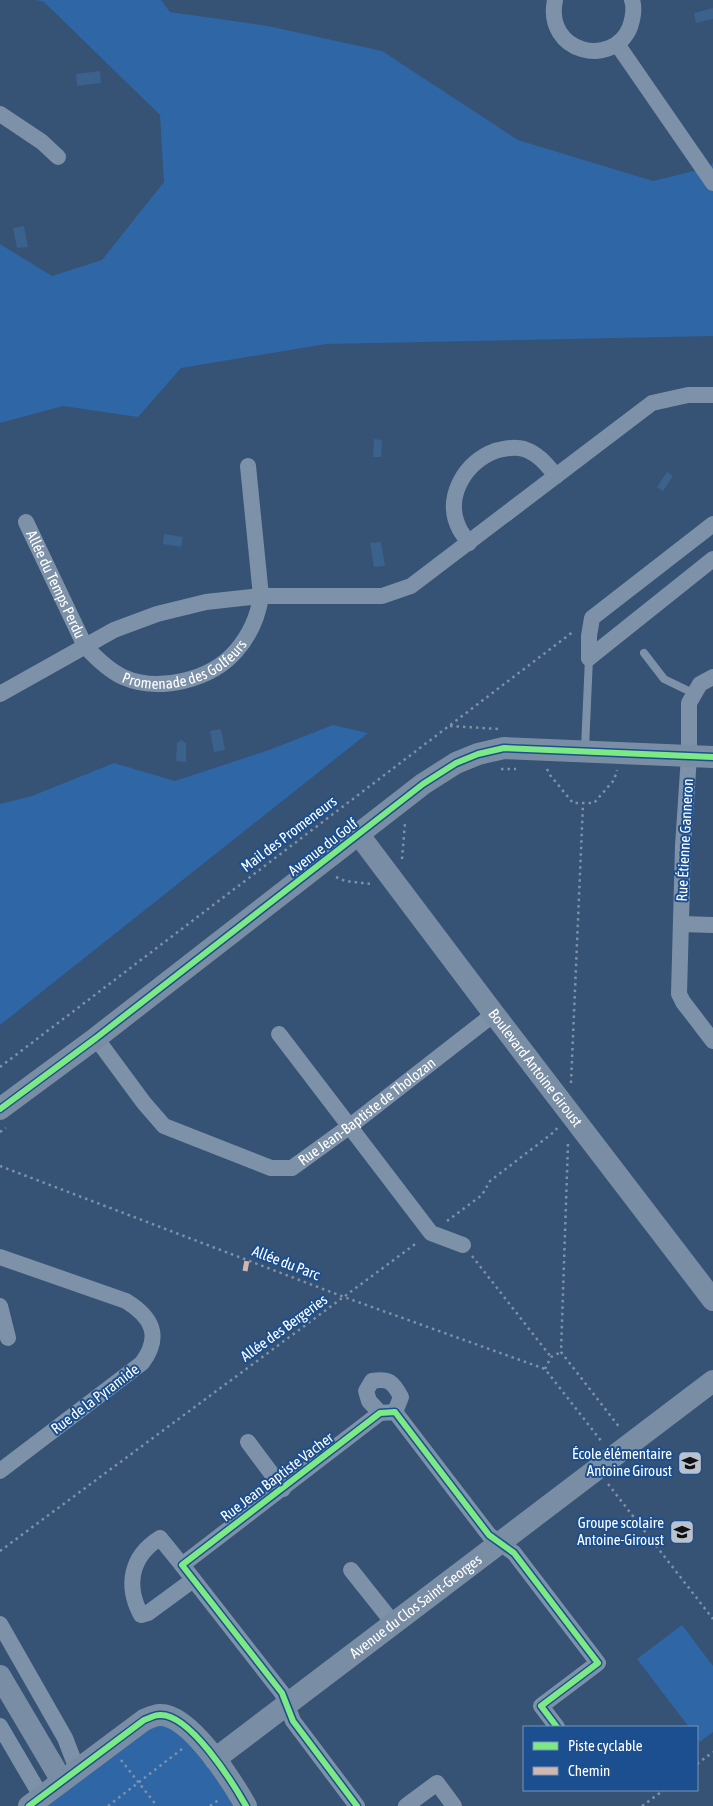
<svg xmlns="http://www.w3.org/2000/svg" width="713" height="1806" font-family="'Asap Condensed',sans-serif">
<style>
.green{fill:#2f66a5}
.water{fill:#3b618d}
.lines{fill:none;stroke-linecap:round;stroke-linejoin:round}
.path{stroke:#7d92a8;stroke-width:2.5;stroke-dasharray:2.5 4;stroke-linecap:butt}
.lane{stroke:#7d92a8;stroke-width:8}
.street{stroke:#7d92a8;stroke-width:16}
.secondary{stroke:#798da4;stroke-width:22}
.quiet{stroke:#d1b7ad;stroke-width:5;stroke-dasharray:10 5;stroke-linecap:butt}
.cycleway-casing{stroke:#1b4f8f;stroke-width:9}
.cycleway{stroke:#7ce984;stroke-width:6}
.labels{text-anchor:middle;stroke-width:4;stroke-linejoin:round;paint-order:stroke}
.street-label{font-size:15px;fill:#fff;stroke:#1b4f8f}
.poi-label{font-size:15px;fill:#fff;stroke:#1b4f8f;text-anchor:end}
</style>
<rect width="100%" height="100%" fill="#365274"/>
<!-- green -->
<g class="green">
<polygon points="36,0 161,0 170,12 268,26 382,51 518,140 653,181 710,167 713,162 713,336 326,344 181,368 138,417 63,406 0,423 0,244 52,276 102,260 164,182 160,115 44,2"/>
<polygon points="333,725 368,733 0,1025 0,804 32,796 114,763 175,781 269,750"/>
<polygon points="682,1625 713,1666 713,1732 700,1742 697,1738 697,1727 689,1727 637,1659"/>
<polygon points="161,1722 179,1729 239,1806 40,1806 145,1727"/>
</g>
<!-- water -->
<g class="water">
<polygon points="713,8 713,19 696,23 694,13"/>
<polygon points="100,71 101,83 77,86 76,74"/>
<polygon points="24,226 28,247 17,248 13,228"/>
<polygon points="374,439 382,440 381,457 373,457"/>
<polygon points="667,472 673,476 663,491 657,487"/>
<polygon points="164,534 183,537 181,547 163,544"/>
<polygon points="381,542 385,566 374,567 370,543"/>
<polygon points="221,729 225,750 214,752 210,731"/>
<polygon points="181,740 186,743 186,762 176,761 177,743"/>
</g>
<g class="lines">
<!-- path -->
<g class="path">
<polyline points="450,726 499,729"/>
<polyline points="501,769 516,769"/>
<polyline points="547,769 550,775 573,803 594,803 614,780 617,770"/>
<polyline points="402,859 405,823"/>
<polyline points="336,877 345,881 371,884"/>
<polyline points="0,1067 574,631"/>
<polyline points="571,1083 583,804"/>
<polyline points="0,1132 6,1128"/>
<polyline points="568,1144 561,1352 620,1428"/>
<polyline points="0,1166 344,1297 545,1369 602,1442"/>
<polyline points="447,1221 482,1195 490,1181 554,1132 558,1127"/>
<polyline points="472,1256 551,1357"/>
<polyline points="545,1369 551,1357 561,1352"/>
<polyline points="608,1484 713,1619"/>
<polyline points="0,1551 418,1242"/>
<polyline points="121,1760 157,1806"/>
<polyline points="697,1764 713,1752"/>
<polyline points="108,1806 182,1749"/>
<polyline points="210,1806 220,1799"/>
<polyline points="642,1806 664,1790"/>
</g>
<!-- lane -->
<g class="lane">
<polyline points="644,653 664,679 693,693"/>
<polyline points="585,748 589,658"/>
</g>
<!-- street -->
<g class="street">
<path d="M555 0C544 53 613 69 630 27 633 18 635 9 632 0"/>
<polyline points="617,44 713,183"/>
<polyline points="0,114 42,142 58,157"/>
<path id="s1" d="M26 522 85 646C96 658 108 670 123 677 159 693 211 680 236 651 250 635 258 617 261 596L248 466"/>
<path d="M469 543C466 539 463 535 460 530 444 500 462 467 490 453 499 449 514 446 524 449 539 454 547 465 556 476"/>
<polyline points="589,658 589,636 592,618 713,524"/>
<polyline points="589,658 713,559"/>
<polyline points="713,677 700,684 689,703 689,756 683,846 679,994 683,1002 713,1041"/>
<polyline points="0,694 114,630 157,614 206,602 261,596 382,596 411,586 652,403 688,395 713,395"/>
<polyline points="681,924 713,925"/>
<polyline points="279,1034 431,1233 463,1245"/>
<path id="s2" d="M96 1038 144 1103 164 1126 271 1168H292L350 1126 494 1014"/>
<path d="M0 1257 126 1301C152 1317 162 1336 142 1363L0 1471"/>
<polyline points="0,1306 8,1338"/>
<path d="M380 1413 369 1401 366 1391 372 1381C389 1378 393 1382 401 1397L395 1412"/>
<polyline points="248,1442 283,1489"/>
<path d="M182 1565 160 1538C131 1556 125 1585 141 1615L148 1613 193 1580"/>
<polyline points="351,1570 394,1624"/>
<polyline points="0,1624 65,1738 77,1769"/>
<polyline points="0,1726 41,1796"/>
<polyline points="357,1806 293,1721 282,1693 182,1565 380,1413 395,1412 489,1535 514,1553 598,1663 541,1706 557,1727"/>
<polyline points="406,1806 437,1783 454,1806"/>
</g>
<!-- secondary -->
<g class="secondary">
<path id="s3" d="M359 835 494 1014 713 1300"/>
<polyline points="0,1109 96,1038 423,784 456,763 478,754 504,748 713,757"/>
<polyline points="0,1676 62,1781"/>
<path id="s4" d="M215 1759 713 1381"/>
<path d="M29 1806 144 1720C149 1718 155 1715 159 1715 189 1712 233 1783 246 1806"/>
</g>
<!-- quiet -->
<polyline class="quiet" points="245,1271 247,1260"/>
<defs>
<g id="cycleway">
<polyline points="0,1109 96,1038 423,784 456,763 478,754 504,748 713,757"/>
<path d="M29 1806 144 1720C149 1718 155 1715 159 1715 189 1712 233 1783 246 1806"/>
<polyline points="357,1806 293,1721 282,1693 182,1565 380,1413 395,1412 489,1535 514,1553 598,1663 541,1706 557,1727"/>
</g>
</defs>
<!-- cycleway casing -->
<use href="#cycleway" class="cycleway-casing"/>
<!-- cycleway -->
<use href="#cycleway" class="cycleway"/>
</g>
<!-- icons -->
<defs>
<symbol id="school-square" viewBox="-11 -11 22 22"><rect x="-9" y="-9" width="18" height="18" rx="4" fill="#b9c2ce" stroke="#1b4f8f"/><path d="M0-5L7-2L0 1L-7-2ZM-4 1L0 2.5L4 1V4Q0 6-4 4Z" fill="#111"/></symbol>
</defs>
<g fill-rule="evenodd">
<use href="#school-square" x="676" y="1449" width="28" height="28"/>
<use href="#school-square" x="668" y="1518" width="28" height="28"/>
</g>
<g class="labels">
<!-- street labels -->
<g class="street-label">
<text dy="5" stroke="none"><textPath href="#s1" startOffset="69">Allée du Temps Perdu</textPath></text>
<text dy="5" stroke="none"><textPath href="#s1" startOffset="254">Promenade des Golfeurs</textPath></text>
<text transform="translate(289 834) rotate(-37)" y="5">Mail des Promeneurs</text>
<text transform="translate(685 840) rotate(-87)" y="5">Rue Étienne Ganneron</text>
<text transform="translate(323 847) rotate(-38)" y="5">Avenue du Golf</text>
<text dy="5" stroke="none"><textPath href="#s3" startOffset="292">Boulevard Antoine Giroust</textPath></text>
<text dy="5" stroke="none"><textPath href="#s2" startOffset="341">Rue Jean-Baptiste de Tholozan</textPath></text>
<text transform="translate(286 1263) rotate(21)" y="5">Allée du Parc</text>
<text transform="translate(284 1328) rotate(-36)" y="5">Allée des Bergeries</text>
<text transform="translate(95 1399) rotate(-37)" y="5">Rue de la Pyramide</text>
<text transform="translate(277 1477) rotate(-37)" y="5">Rue Jean Baptiste Vacher</text>
<text dy="5" stroke="none"><textPath href="#s4" startOffset="252">Avenue du Clos Saint-Georges</textPath></text>
</g>
<!-- poi labels -->
<g class="poi-label">
<text x="672" y="1459">École élémentaire<tspan x="672" dy="17">Antoine Giroust</tspan></text>
<text x="664" y="1528">Groupe scolaire<tspan x="664" dy="17">Antoine-Giroust</tspan></text>
</g>
</g>
<!-- legend -->
<rect x="523" y="1726" width="175" height="65" fill="#1b4f8f" stroke="#7695bc"/>
<rect x="533" y="1742" width="25" height="8" fill="#7ce984" stroke="#7695bc"/>
<text x="568" y="1751" font-size="15" fill="#ffffff">Piste cyclable</text>
<rect x="533" y="1767" width="25" height="8" fill="#d1b7ad" stroke="#7695bc"/>
<text x="568" y="1776" font-size="15" fill="#ffffff">Chemin</text>
</svg>
